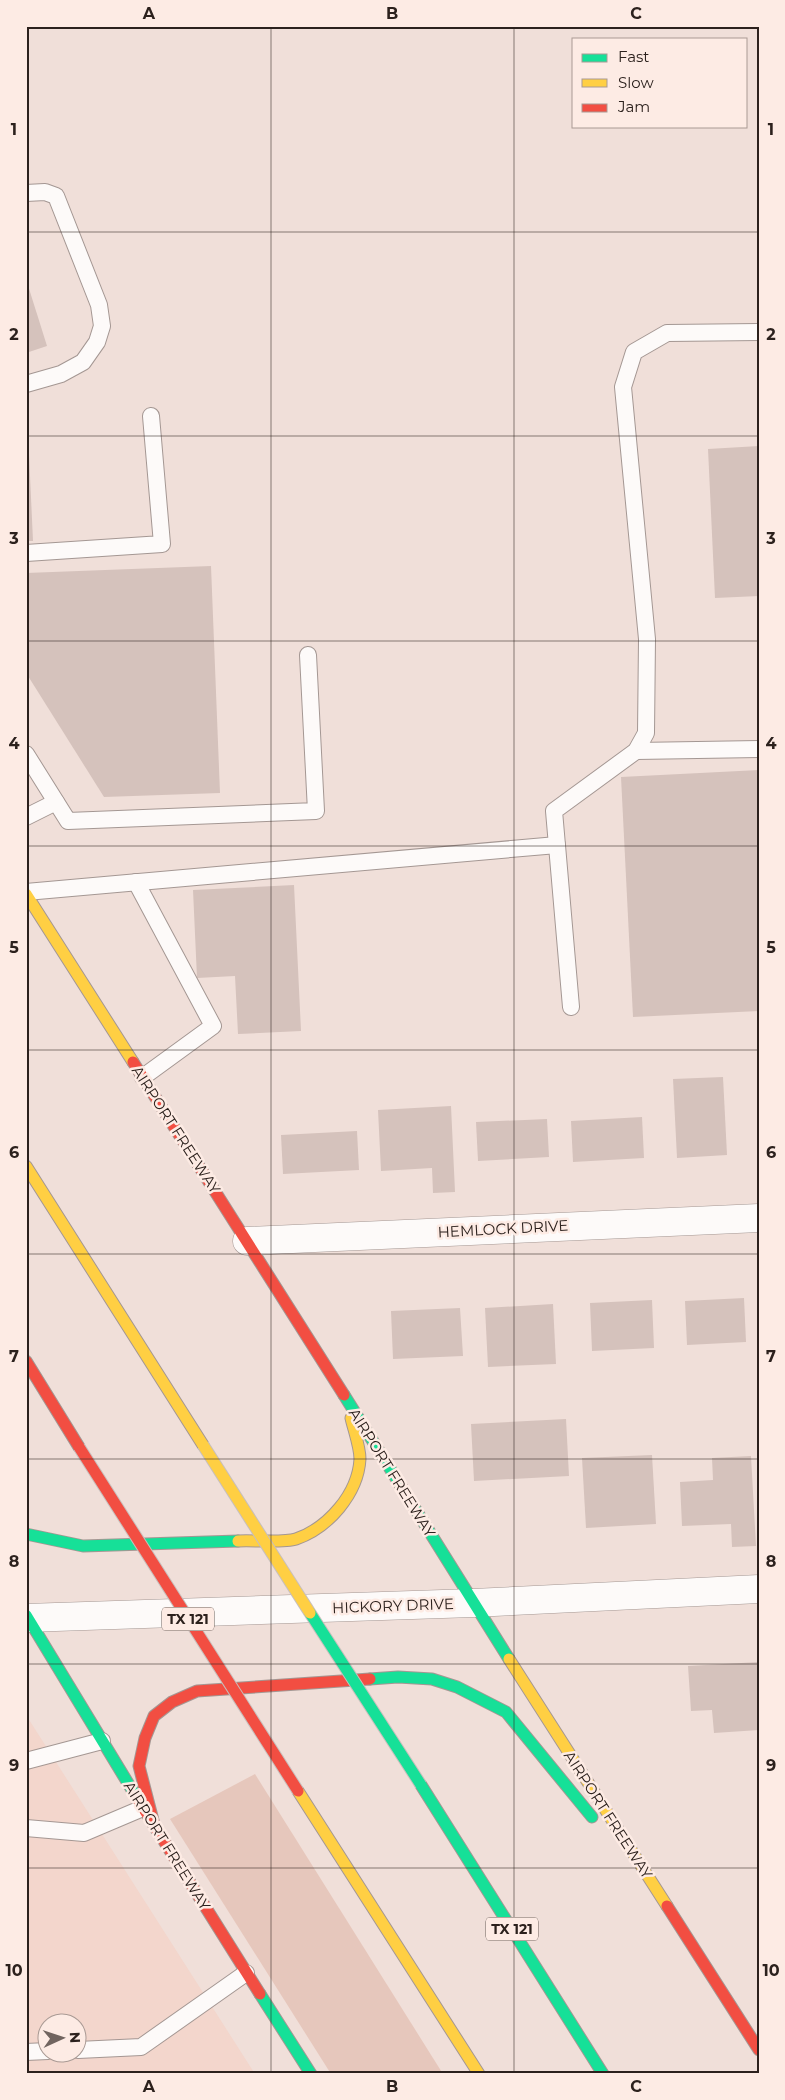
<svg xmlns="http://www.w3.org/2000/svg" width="785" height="2100" font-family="Montserrat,sans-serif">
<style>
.built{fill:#f3d6cc;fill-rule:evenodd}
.green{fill:#e6c7bc}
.building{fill:#d5c2bc}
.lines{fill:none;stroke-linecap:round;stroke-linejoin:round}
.lane-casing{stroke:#a49793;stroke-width:18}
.street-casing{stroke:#a49793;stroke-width:29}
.fast-casing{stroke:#a49793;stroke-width:13}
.slow-casing{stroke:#a49793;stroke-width:13}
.jam-casing{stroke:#a49793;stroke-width:13}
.lane{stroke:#fdfaf9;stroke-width:16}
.street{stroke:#fdfaf9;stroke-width:28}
.fast{stroke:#16e098;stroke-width:11}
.slow{stroke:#ffcf43;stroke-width:11}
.jam{stroke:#f24e42;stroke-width:11}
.fast-bridge-casing{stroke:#c7bfbc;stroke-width:13;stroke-linecap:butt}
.slow-bridge-casing{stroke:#c7bfbc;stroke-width:13;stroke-linecap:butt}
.jam-bridge-casing{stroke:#c7bfbc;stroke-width:13;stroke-linecap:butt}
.fast-bridge{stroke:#16e098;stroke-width:11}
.slow-bridge{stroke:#ffcf43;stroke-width:11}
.jam-bridge{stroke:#f24e42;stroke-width:11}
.grid{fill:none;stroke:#2c211d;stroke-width:1;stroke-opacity:0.55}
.labels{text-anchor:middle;stroke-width:5;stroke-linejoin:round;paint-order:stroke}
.shield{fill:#fdebe4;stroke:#6b5e59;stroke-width:1}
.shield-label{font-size:14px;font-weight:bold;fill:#2c211d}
.street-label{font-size:15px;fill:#2c211d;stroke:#fdebe4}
.neatline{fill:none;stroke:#2c211d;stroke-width:2}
.grid-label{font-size:16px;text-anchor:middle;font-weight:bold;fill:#2c211d}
</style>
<rect width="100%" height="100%" fill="#f0dfd9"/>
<!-- built -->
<path class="built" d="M26 1715 255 2074H26ZM48 2022H78V2052H48Z"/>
<!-- green -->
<polygon class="green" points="255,1774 443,2074 331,2074 170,1819"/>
<!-- building -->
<g class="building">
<polygon points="26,279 47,346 26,353"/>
<polygon points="759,446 759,596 715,598 708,449"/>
<polygon points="26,454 29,454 33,541 26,541"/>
<polygon points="211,566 220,793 104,797 28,676 26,573"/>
<polygon points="759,770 759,1011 633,1017 621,777"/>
<polygon points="294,885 301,1031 238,1034 235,976 197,978 193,890"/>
<polygon points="723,1077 727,1155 677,1158 673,1079"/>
<polygon points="451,1106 455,1192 433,1193 432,1168 381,1171 378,1110"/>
<polygon points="642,1117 644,1158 573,1162 571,1121"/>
<polygon points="547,1119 549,1157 478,1161 476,1122"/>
<polygon points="357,1131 359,1170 283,1174 281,1135"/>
<polygon points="744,1298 746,1342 687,1345 685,1301"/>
<polygon points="652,1300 654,1348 592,1351 590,1303"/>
<polygon points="553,1304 556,1364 488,1367 485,1308"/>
<polygon points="460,1308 463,1356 393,1359 391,1311"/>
<polygon points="566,1419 569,1476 474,1481 471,1424"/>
<polygon points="652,1455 656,1524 586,1528 582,1458"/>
<polygon points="751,1456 756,1546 732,1547 731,1524 682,1526 680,1482 713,1480 712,1458"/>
<polygon points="759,1662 759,1730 714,1733 712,1710 691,1711 688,1666"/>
</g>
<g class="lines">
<defs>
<g id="lane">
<polyline points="26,193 45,192 56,196 99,305 102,326 97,342 83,362 61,374 26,384"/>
<polyline points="26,553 162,544 151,416"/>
<polyline points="636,751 759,749"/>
<polyline points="26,754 68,821 316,811 308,655"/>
<polyline points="26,817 56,802"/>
<polyline points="136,882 213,1026 143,1077"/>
<polyline points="26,892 557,845"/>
<polyline points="571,1007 554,811 636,751 646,733 647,639 623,387 634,352 667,333 759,332"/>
<polyline points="26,1761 102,1741"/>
<polyline points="26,1828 84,1833 143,1808"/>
<polyline points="78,2050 141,2047 246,1973"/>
<polyline points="26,2052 48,2051"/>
</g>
<g id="street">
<polyline points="247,1241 759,1218"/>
<polyline points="26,1618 473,1603 759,1589"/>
</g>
<g id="fast">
<polyline points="344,1395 509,1659"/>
<polyline points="26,1534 83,1546 238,1541"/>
<polyline points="26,1615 137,1798"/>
<polyline points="370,1679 398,1677 432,1679 457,1687 506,1712 592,1817"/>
<polyline points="421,1785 603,2074"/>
<polyline points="260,1994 311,2074"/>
</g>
<g id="slow">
<polyline points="26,894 133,1062"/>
<polyline points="26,1166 203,1445"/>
<path d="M238 1541C252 1540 284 1543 296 1539 328 1528 358 1494 360 1459 360 1447 354 1431 351 1418"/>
<polyline points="509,1659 667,1906"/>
<polyline points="298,1791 479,2074"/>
</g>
<g id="jam">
<polyline points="133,1062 344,1395"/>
<polyline points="26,1361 79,1447"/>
<polyline points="137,1798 260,1994"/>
<polyline points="155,1828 139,1766 145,1738 154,1716 172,1702 197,1691 370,1679"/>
<polyline points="667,1906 759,2050"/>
</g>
</defs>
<!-- lane casing -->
<use href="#lane" class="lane-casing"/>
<!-- street casing -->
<use href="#street" class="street-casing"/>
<!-- fast casing -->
<use href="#fast" class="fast-casing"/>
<!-- slow casing -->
<use href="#slow" class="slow-casing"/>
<!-- jam casing -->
<use href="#jam" class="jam-casing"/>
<!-- lane -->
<use href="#lane" class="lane"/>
<!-- street -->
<use href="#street" class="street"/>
<!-- fast -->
<use href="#fast" class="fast"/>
<!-- slow -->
<use href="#slow" class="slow"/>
<!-- jam -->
<use href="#jam" class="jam"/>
<defs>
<polyline id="fast-bridge" points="310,1613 421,1785"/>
<polyline id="slow-bridge" points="203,1445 310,1613"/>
<polyline id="jam-bridge" points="79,1447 298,1791"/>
</defs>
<!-- fast-bridge casing -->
<use href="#fast-bridge" class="fast-bridge-casing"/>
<!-- slow-bridge casing -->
<use href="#slow-bridge" class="slow-bridge-casing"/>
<!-- jam-bridge casing -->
<use href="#jam-bridge" class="jam-bridge-casing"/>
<!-- fast-bridge -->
<use href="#fast-bridge" class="fast-bridge"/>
<!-- slow-bridge -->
<use href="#slow-bridge" class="slow-bridge"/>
<!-- jam-bridge -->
<use href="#jam-bridge" class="jam-bridge"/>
</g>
<!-- grid -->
<path class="grid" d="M271 26V2074M514 26V2074M26 232H759M26 436H759M26 641H759M26 846H759M26 1050H759M26 1254H759M26 1459H759M26 1664H759M26 1868H759"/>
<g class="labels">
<!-- shield labels -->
<g class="shield">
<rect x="162" y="1607.5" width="52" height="23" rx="4"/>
<rect x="486" y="1917.5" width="52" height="23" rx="4"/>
</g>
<g class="shield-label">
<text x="188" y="1624">TX 121</text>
<text x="512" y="1934">TX 121</text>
</g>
<!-- street labels -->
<g class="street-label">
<text transform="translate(176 1130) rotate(57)" y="5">AIRPORT FREEWAY</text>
<text transform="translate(503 1229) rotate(-3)" y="5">HEMLOCK DRIVE</text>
<text transform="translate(392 1473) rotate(58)" y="5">AIRPORT FREEWAY</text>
<text transform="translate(393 1606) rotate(-2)" y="5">HICKORY DRIVE</text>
<text transform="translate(608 1815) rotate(57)" y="5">AIRPORT FREEWAY</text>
<text transform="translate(167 1846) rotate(58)" y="5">AIRPORT FREEWAY</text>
</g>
</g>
<!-- border -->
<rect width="785" height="2100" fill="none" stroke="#fdebe4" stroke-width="55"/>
<!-- legend -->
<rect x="572" y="38" width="175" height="90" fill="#fdebe4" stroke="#a99a94"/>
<rect x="582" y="54" width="25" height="8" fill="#16e098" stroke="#a99a94"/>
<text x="618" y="62" font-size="15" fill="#2c211d">Fast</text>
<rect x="582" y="79" width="25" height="8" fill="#ffcf43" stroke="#a99a94"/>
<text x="618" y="88" font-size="15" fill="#2c211d">Slow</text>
<rect x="582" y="104" width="25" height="8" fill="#f24e42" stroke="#a99a94"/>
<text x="618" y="112" font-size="15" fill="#2c211d">Jam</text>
<!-- north arrow -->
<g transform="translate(62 2038) rotate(87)"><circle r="24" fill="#fdebe4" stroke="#a99a94"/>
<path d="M0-4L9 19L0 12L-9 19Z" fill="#71645f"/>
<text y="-8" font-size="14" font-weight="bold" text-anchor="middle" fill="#2c211d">N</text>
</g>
<rect x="28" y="28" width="730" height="2044" class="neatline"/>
<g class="grid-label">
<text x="149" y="19">A</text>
<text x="392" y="19">B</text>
<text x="636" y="19">C</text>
<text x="14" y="135">1</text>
<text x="771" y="135">1</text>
<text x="14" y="340">2</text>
<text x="771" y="340">2</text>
<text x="14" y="544">3</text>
<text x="771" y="544">3</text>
<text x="14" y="749">4</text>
<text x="771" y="749">4</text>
<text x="14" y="953">5</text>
<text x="771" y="953">5</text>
<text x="14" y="1158">6</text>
<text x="771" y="1158">6</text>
<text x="14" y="1362">7</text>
<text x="771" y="1362">7</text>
<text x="14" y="1567">8</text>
<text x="771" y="1567">8</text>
<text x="14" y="1771">9</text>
<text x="771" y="1771">9</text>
<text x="14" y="1976">10</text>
<text x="771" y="1976">10</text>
<text x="149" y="2092">A</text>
<text x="392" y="2092">B</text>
<text x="636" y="2092">C</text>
</g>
</svg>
